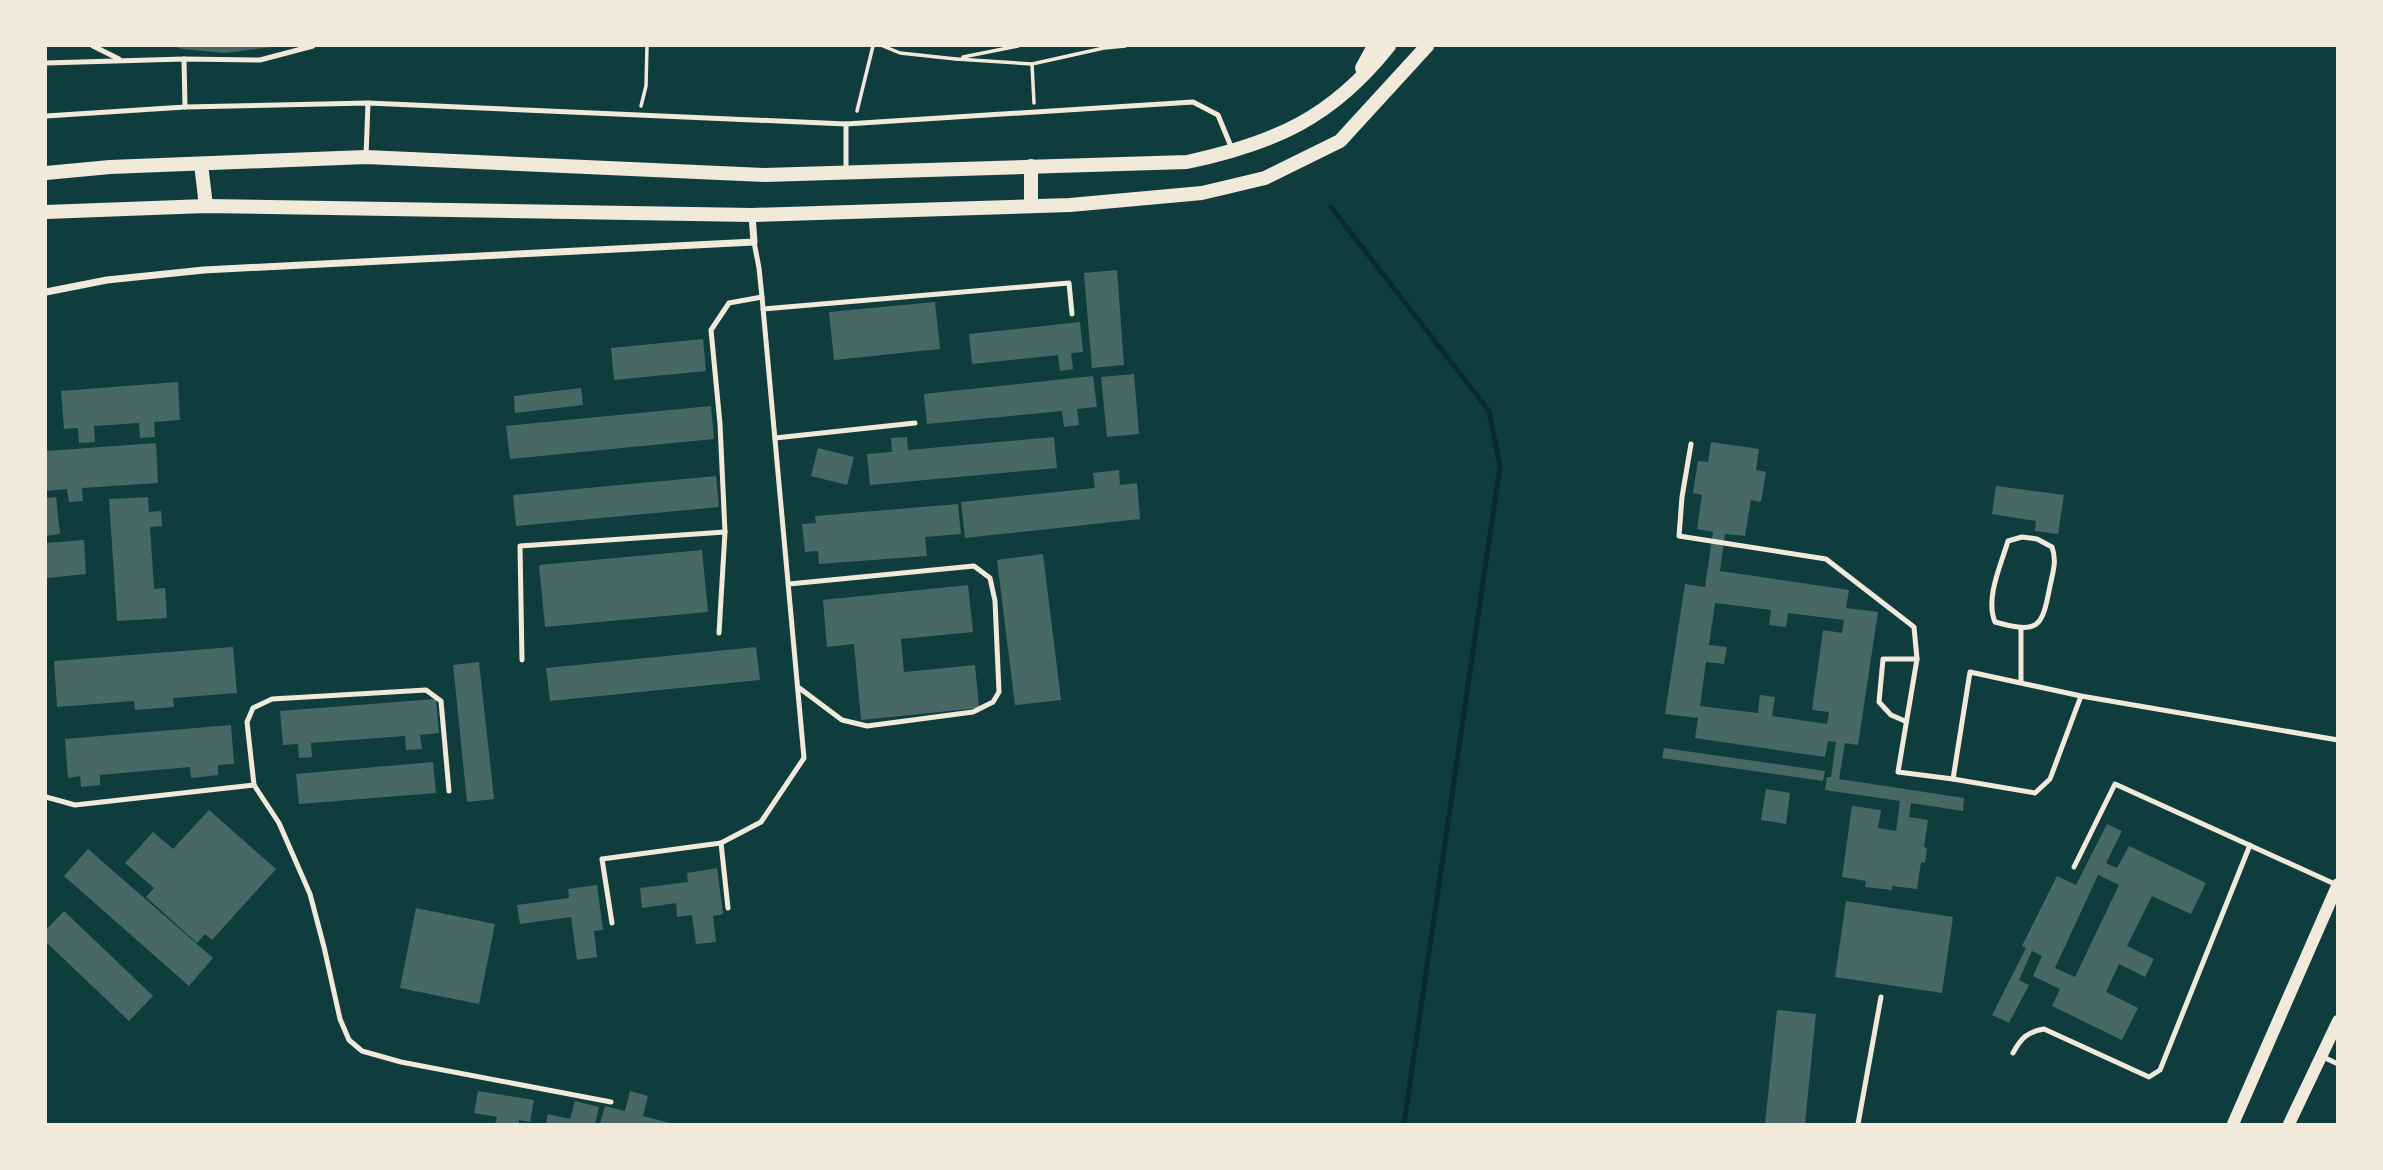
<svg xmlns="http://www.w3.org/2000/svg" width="2383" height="1170" font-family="'Open Sans',sans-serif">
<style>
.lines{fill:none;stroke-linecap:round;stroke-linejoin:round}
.stream{stroke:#0a2a2b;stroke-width:5}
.building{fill:#486865;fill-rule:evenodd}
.path{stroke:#f1e9da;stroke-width:3.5}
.service{stroke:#f1e9da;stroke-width:5}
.minor{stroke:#f1e9da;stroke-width:7}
.tertiary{stroke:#f1e9da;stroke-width:12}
.secondary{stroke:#f1e9da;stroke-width:14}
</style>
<rect width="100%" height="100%" fill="#0f3d3e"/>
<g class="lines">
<!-- stream -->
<polyline class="stream" points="1331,207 1489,411 1500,466 1404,1124"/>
</g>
<!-- building -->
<g class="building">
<polygon points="172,46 271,46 272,47 225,53 183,49"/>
<polygon points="1117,270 1124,365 1092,368 1084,273"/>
<polygon points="935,302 940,349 834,360 829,312"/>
<polygon points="1080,322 1083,352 1071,353 1073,369 1060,371 1058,355 972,364 969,334"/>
<polygon points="703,339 706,371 614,380 611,348"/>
<polygon points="1134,374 1139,434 1107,437 1101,377"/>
<polygon points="1093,376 1097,407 1077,409 1079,425 1064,427 1062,411 927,424 924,394"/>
<polygon points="178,382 180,420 154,422 155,437 140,438 139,423 94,426 95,442 79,443 78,428 64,429 61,391"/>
<polygon points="581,388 583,405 515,413 514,396"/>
<polygon points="711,406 714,439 510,459 506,426"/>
<polygon points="907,437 908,450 1054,437 1057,468 870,485 867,454 892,452 891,438"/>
<path d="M1711 442 1759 449 1756 470 1766 472 1761 502 1751 500 1745 536 1725 534 1720 571 1849 590 1846 608 1878 612 1858 745 1845 743 1839 779 1964 798 1963 811 1911 803 1909 817 1928 820 1924 847 1927 848 1925 863 1921 862 1917 889 1892 886V890L1865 887 1866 881 1842 877 1852 806 1881 810 1878 828 1896 831 1900 801 1825 790 1827 777H1831L1836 742 1828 741 1825 757 1695 738 1698 718 1665 714 1685 584 1705 587 1713 532 1697 529 1702 495 1693 493 1698 461 1708 462ZM1715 603 1771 610 1769 625 1786 627 1788 613 1844 620 1842 633 1823 630 1812 710 1829 712 1827 724 1772 716 1775 697 1760 695 1758 713 1700 706 1706 662 1724 664 1727 647 1709 645Z"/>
<polygon points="156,443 158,483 82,488 83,501 69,502 67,489 46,491 46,451"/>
<polygon points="818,448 854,457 847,485 811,476"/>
<polygon points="1119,470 1120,485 1137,483 1140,519 965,538 961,502 1095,488 1093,473"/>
<polygon points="716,476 719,507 516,526 513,495"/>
<polygon points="1996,486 2064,495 2058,534 2035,531 2036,521 1992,514"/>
<polygon points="56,497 60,534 46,536 46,498"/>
<polygon points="148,497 149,512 161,511 162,526 150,527 154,589 165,588 167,618 117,621 109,499"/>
<polygon points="958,504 961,534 925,537 927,556 819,564 818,551 805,552 802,524 816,523 815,516"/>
<polygon points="84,540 86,574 46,578 46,543"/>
<polygon points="702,550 708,612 545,627 539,565"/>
<polygon points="1043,554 1061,700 1015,705 997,560"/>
<polygon points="968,585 973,632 901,639 904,672 975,665 979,708 861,720 854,644 827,647 823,600"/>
<polygon points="233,647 237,693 173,698 174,707 135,710 134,701 57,707 54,661"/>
<polygon points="756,647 760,680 550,701 546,668"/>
<polygon points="479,662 494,799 467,802 453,665"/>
<polygon points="436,699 439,733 420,735 422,749 406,750 405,736 311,743 312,757 299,758 298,744 283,745 280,711"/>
<polygon points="231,725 234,764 218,765 218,775 191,778 190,767 100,775 100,785 81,787 80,776 68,778 65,739"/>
<polygon points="1664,748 1825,771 1823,781 1662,758"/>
<polygon points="433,762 436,793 299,804 296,774"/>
<polygon points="1766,789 1790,793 1786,824 1761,820"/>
<polygon points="209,810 276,869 212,940 205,934 197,943 146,897 154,888 125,863 153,832 173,849"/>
<path d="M2107 824 2122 831 2106 863 2117 868 2129 846 2206 883 2191 914 2152 896 2127 946 2154 959 2145 977 2119 964 2106 992 2138 1008 2122 1040 2052 1006 2060 989 2033 976 2042 956 2032 951 2019 980 2029 985 2009 1023 1992 1015 2026 948 2022 946 2057 876 2076 885ZM2098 875 2119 885 2075 977 2055 968Z"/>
<polygon points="88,849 213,958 189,986 64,876"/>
<polygon points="717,868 723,914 713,916 716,942 696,944 692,915 677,917 676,903 642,908 640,888 688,882 687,873"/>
<polygon points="597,885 603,930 594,931 597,957 577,960 571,917 520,924 517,905 569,898 568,889"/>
<polygon points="1846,901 1953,917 1942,993 1835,977"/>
<polygon points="416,908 495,924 479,1004 400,988"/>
<polygon points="64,911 153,996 129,1021 46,942 46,930"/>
<polygon points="1777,1010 1816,1014 1805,1124 1765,1124"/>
<polygon points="478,1091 534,1100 530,1122 519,1120 519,1124 495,1124 497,1117 474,1113"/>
<polygon points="630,1091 648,1096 643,1116 674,1124 600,1124 605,1106 625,1111"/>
<polygon points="575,1101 599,1107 595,1124 546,1124 548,1114 570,1119"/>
</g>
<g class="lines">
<!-- path -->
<g class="path">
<polyline points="883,46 900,53 956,59"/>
<polyline points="963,57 1018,46"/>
<polyline points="956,59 1032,64 1104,48 1125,46"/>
<polyline points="1032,64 1034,103"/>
<polyline points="641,106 646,86 647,46"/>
<polyline points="857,111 873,46"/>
</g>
<!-- service -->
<g class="service">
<polyline points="93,46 119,59"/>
<polyline points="184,59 185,107"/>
<polyline points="46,63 184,59 260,60 313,46"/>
<polyline points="46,116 185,107 368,103 846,124 1193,102 1218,115 1232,149"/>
<polyline points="366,156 368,103"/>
<polyline points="846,170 846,124"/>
<polyline points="763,309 1069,283 1072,314"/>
<polyline points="775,438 915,423"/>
<polyline points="1691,444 1682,497 1679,536 1826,559 1914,627 1917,659 1898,772 1953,779"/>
<path d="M2022 537 2037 539 2052 547C2057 561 2053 572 2050 586 2042 628 2039 634 1995 622 1985 598 2001 565 2008 541Z"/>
<polyline points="789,584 974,566 990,578 995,601 999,692 993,702 973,712 867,726 842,720 798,687"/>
<polyline points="719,633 725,532"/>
<polyline points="522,660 520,546 725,532 720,424 711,330 729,303 762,297"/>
<polyline points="2021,682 2021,629"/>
<polyline points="2081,696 2050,779 2035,793 1953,779 1970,672 2081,696 2338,740"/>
<polyline points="1905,721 1891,715 1879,702 1883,659 1917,659"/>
<polyline points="254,785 247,722 253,708 272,699 426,690 441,701 449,791"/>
<polyline points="46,797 75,805 254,785 279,823 310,894 324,947 340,1019 349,1040 362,1051 401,1062 611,1102"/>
<polyline points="2074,867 2115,784 2337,885"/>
<polyline points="728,908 721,843 761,822 804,758 762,297 759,268 754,242"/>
<polyline points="612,923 602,859 721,843"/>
<path d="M2013 1053C2021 1038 2027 1032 2044 1029L2149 1077 2160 1070 2250 845"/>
<polyline points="2321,1056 2338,1064"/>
<polyline points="1858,1124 1881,997"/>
</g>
<!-- minor -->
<polyline class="minor" points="46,292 107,280 204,270 754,242 752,215"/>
<!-- tertiary -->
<g class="tertiary">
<polyline points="2233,1124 2338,884"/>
<polyline points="2289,1124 2338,1021"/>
</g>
<!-- secondary -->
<g class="secondary">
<polyline points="1362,68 1374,46"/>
<polyline points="201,164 206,206"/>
<polyline points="1031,166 1031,206"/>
<path d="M46 173 110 167 366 157 765 175 1187 162C1275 143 1332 118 1389 46"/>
<polyline points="46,212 206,206 752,215 1070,205 1202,193 1265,178 1340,141 1427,46"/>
</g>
</g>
<!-- border -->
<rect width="2383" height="1170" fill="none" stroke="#f1e9da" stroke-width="94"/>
</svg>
